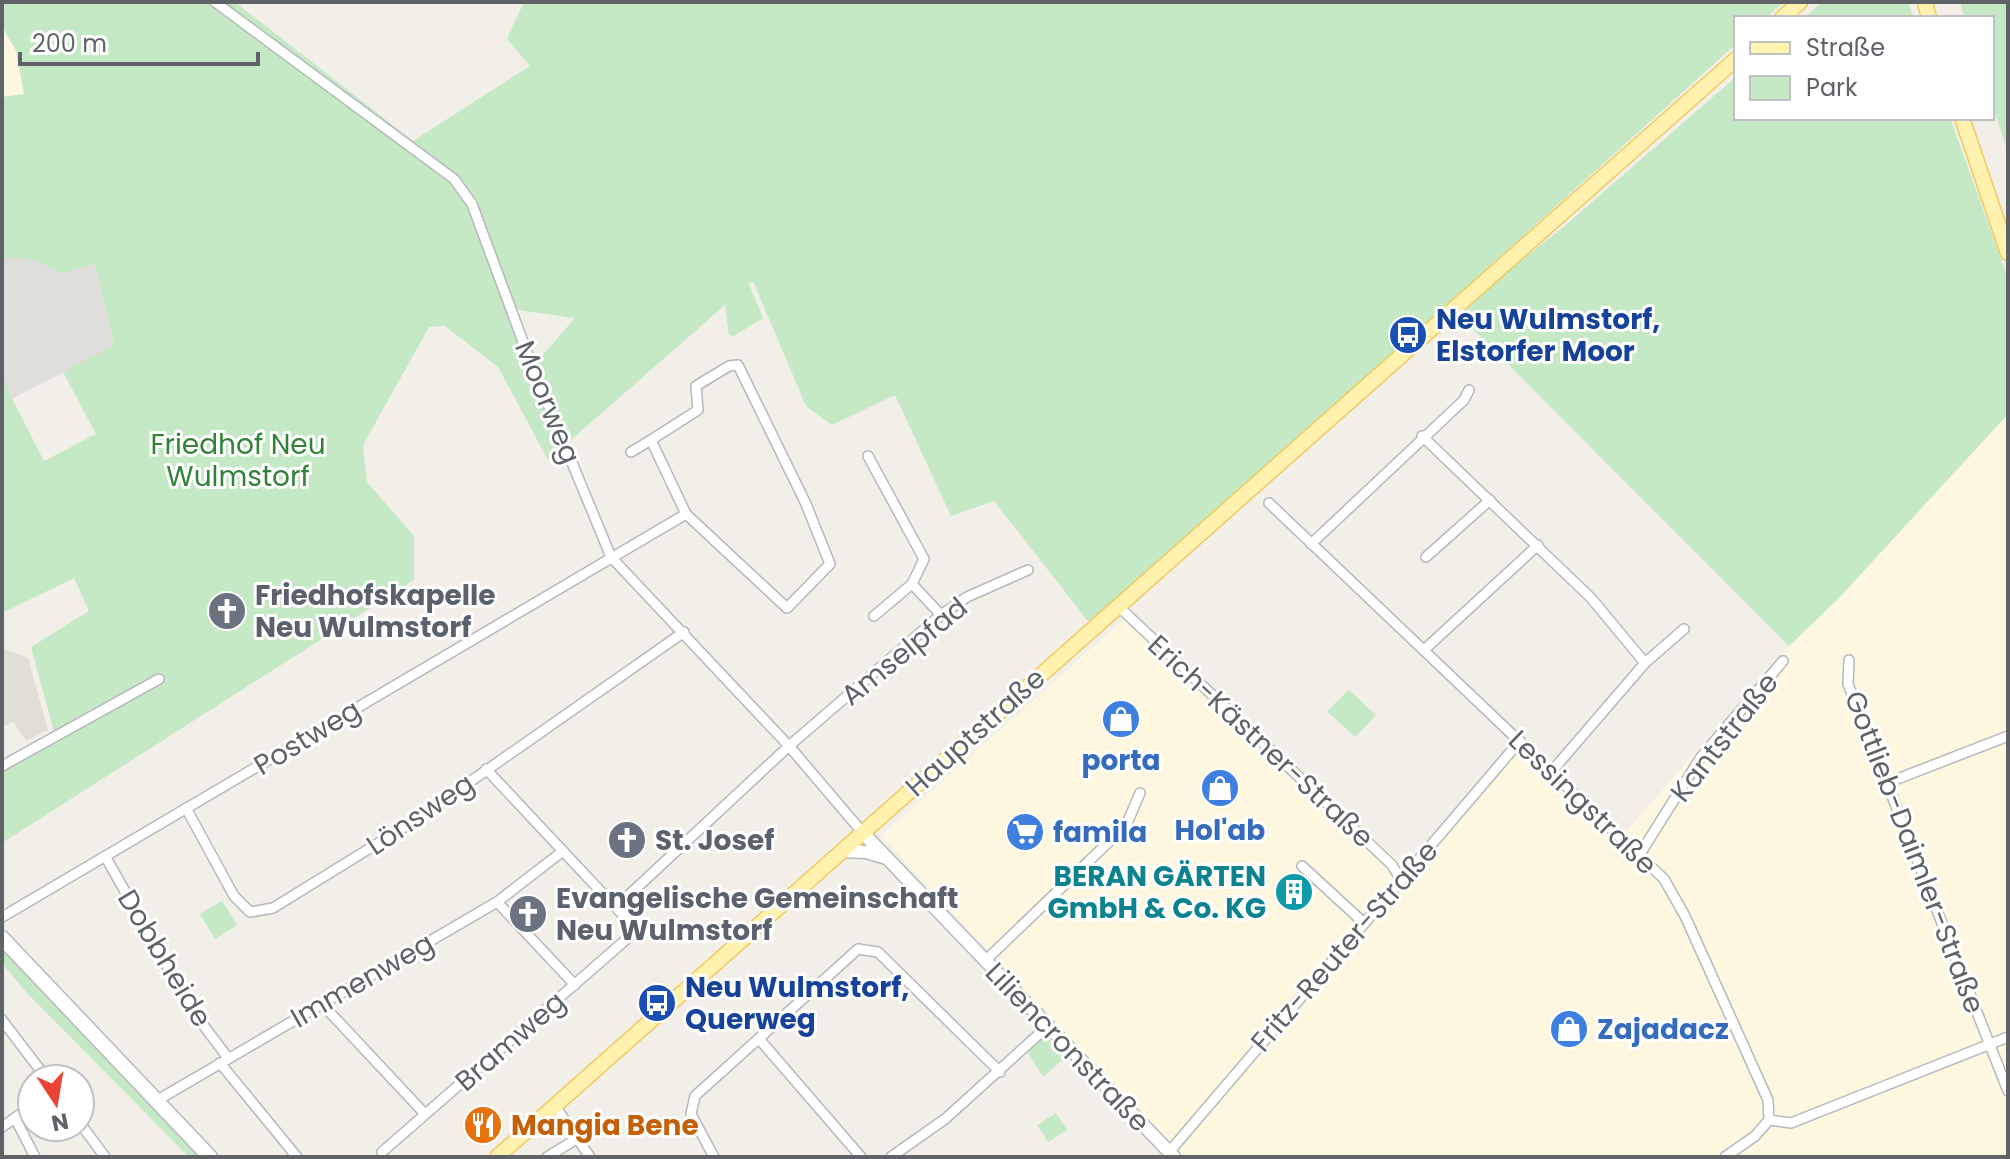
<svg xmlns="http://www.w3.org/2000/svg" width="2010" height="1159" font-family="Poppins,sans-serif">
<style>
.commercial{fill:#fef7e0}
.industrial{fill:#e0deda}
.education{fill:#e1ded6}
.green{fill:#c5e8c5;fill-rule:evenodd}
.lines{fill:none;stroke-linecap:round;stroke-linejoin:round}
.minor-casing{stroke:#b5b8bc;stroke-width:12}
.tertiary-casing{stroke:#b5b8bc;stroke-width:15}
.secondary-casing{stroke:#b6babf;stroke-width:17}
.primary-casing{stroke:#f2c960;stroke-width:17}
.minor{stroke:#fff;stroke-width:9}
.tertiary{stroke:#fff;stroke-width:12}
.secondary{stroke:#fff;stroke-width:14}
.primary{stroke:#fff2af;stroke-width:14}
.labels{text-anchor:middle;stroke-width:6;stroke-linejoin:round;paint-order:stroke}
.transit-label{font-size:28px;font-weight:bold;fill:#164399;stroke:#fff;text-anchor:start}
.street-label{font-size:28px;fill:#5f6368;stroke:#fff}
.park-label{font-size:28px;fill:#348238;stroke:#fff}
.worship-label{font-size:28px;font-weight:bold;fill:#5b616d;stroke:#fff;text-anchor:start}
.shop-label{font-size:28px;font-weight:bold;fill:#366cbe;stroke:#fff}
.culture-label{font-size:28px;font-weight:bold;fill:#0d838f;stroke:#fff;text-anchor:end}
.food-label{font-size:28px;font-weight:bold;fill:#c56008;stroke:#fff;text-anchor:start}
</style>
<rect width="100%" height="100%" fill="#f1efe8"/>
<!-- commercial -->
<g class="commercial">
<polygon points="2,26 16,51 24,94 2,97"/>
<polygon points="2008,414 2008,1157 1181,1157 881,836 1131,613 1406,868 1520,739 1622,836 1789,646 1839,598"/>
</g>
<!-- industrial -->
<polygon class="industrial" points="20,256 39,260 61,274 95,264 114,347 11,399 2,379 2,258"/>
<!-- education -->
<polygon class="education" points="2,648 28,658 48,730 26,741 13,722 2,727"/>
<!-- green -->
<g class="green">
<path d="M2 2H235L413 141 530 66 507 39 524 2H1784L1766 18H1736V44L1091 625 994 501 951 516 895 395 832 425 806 406 753 281 749 284 763 318 734 336 729 335 725 305 548 460 498 367 445 326 429 327 363 445 367 482 414 536V580L2 843V768L56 739 31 647 89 611 74 578 2 613V379L44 461 96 434 63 372 114 346 95 264 61 274C41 262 26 256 2 258V97L24 94 16 51 2 26ZM512 309 574 318H575L533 366Z"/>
<polygon points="1822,2 1908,2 1914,18 1804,18"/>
<polygon points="1960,2 2008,2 2008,153 1992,103 1992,18 1965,18"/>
<polygon points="1736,77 1736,118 1950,118 2008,278 2008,414 1839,598 1789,646 1455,311 1561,229"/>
<polygon points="1349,690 1376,715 1355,737 1327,711"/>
<polygon points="222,901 237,925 215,939 200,914"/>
<polygon points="2,947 201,1157 189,1157 26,992 2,963"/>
<polygon points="1046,1033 1068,1055 1043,1077 1027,1051"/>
<polygon points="1056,1113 1067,1130 1048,1142 1037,1125"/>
</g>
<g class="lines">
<defs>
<g id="minor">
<polyline points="215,2 454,179 472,204 532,366 611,557 789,746 863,833"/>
<polygon points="738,365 806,504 830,564 787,608 686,514 651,440 698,410 696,386 729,366"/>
<polyline points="1422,436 1591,598 1645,663"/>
<polyline points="631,452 651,440"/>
<polyline points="868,456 924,559 912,584 941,615"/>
<polyline points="1269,503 1664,879 1685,916 1768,1100 1769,1120 1755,1136 1725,1157"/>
<polyline points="1311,544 1464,400 1469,390"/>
<polyline points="1426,557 1490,500"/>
<polyline points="1117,605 1336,812 1392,865 1401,880"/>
<polyline points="874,616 912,584"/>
<polyline points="1424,650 1538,545"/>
<polyline points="1849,660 1848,684 2008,1091"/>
<polyline points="2,766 159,679"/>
<polyline points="1552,771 1645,663 1684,629"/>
<polyline points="1887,783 2008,736"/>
<polyline points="186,808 234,896 250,912 273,908 414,821 684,632"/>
<polyline points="1640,854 1701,757 1783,661"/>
<polyline points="105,856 192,1010 228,1058"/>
<polyline points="1302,866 1364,923"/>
<polyline points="497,902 575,985"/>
<polyline points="616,907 789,746 941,615 967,597 1028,570"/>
<polyline points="2,917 686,514"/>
<polyline points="985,961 1117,834 1128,821 1140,793"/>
<polyline points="321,1003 425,1114"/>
<polyline points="2,1020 47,1079"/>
<polyline points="760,1040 861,1157"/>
<polyline points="220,1063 297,1157"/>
<polyline points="156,1101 497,902 563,851"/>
<polyline points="555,1106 590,1157"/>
<polyline points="15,1118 35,1157"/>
<polyline points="1769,1120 1791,1123 2008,1037"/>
<polyline points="80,1123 105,1157"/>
<polyline points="2,1127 32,1106"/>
<polyline points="1170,1151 1520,741"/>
<polyline points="382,1152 637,930 486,769"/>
<polyline points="547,1157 578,1138"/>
<polyline points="714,1157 691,1114 695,1096 858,949 878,952 1000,1072"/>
<polyline points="891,1157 945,1119 1048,1026"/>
</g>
<g id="tertiary">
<polyline points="863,833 1174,1157"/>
<polyline points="842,851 866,852 883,857"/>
</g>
<polyline id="secondary" points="2,938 210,1157"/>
<g id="primary">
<polyline points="1925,2 1929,18"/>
<polyline points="1782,18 1800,2"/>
<polyline points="1962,118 2008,253"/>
<polyline points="497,1157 1736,59"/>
</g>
</defs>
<!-- minor casing -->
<use href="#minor" class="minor-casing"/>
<!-- tertiary casing -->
<use href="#tertiary" class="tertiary-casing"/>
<!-- secondary casing -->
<use href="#secondary" class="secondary-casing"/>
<!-- primary casing -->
<use href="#primary" class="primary-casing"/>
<!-- minor -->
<use href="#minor" class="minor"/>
<!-- tertiary -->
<use href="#tertiary" class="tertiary"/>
<!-- secondary -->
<use href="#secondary" class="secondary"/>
<!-- primary -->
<use href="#primary" class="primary"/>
</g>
<!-- icons -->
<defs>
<symbol id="bus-disc" viewBox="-11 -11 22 22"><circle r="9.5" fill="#1a4fb4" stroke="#fff"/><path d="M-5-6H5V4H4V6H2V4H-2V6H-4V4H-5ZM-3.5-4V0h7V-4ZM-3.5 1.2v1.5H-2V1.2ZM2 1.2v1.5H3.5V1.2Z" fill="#fff"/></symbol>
<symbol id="church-disc" viewBox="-11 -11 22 22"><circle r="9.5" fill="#6b7280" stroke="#fff"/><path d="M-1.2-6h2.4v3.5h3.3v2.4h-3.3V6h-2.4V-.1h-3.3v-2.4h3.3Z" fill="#fff"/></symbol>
<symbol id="shop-disc" viewBox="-11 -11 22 22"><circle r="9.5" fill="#3f7fe0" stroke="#fff"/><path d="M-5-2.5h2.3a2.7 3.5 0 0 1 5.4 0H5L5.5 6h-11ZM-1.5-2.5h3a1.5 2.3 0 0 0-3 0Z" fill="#fff"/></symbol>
<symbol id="supermarket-disc" viewBox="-11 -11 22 22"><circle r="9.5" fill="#3f7fe0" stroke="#fff"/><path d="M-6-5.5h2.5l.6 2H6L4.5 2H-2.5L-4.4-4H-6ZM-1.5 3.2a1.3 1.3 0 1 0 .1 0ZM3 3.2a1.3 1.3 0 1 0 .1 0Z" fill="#fff"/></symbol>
<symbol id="building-disc" viewBox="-11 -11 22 22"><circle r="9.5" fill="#0f9aa8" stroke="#fff"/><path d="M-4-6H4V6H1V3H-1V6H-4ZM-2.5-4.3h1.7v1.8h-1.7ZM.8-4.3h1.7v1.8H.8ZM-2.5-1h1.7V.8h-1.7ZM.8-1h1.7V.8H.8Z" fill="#fff"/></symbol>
<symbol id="restaurant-disc" viewBox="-11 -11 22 22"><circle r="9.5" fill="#e8710a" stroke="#fff"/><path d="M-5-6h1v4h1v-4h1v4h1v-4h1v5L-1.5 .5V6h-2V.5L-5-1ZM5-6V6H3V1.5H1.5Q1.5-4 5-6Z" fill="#fff"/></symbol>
</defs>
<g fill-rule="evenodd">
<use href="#bus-disc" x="1386" y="313" width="44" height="44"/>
<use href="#church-disc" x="205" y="589" width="44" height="44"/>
<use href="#shop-disc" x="1099" y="697" width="44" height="44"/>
<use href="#shop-disc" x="1198" y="766" width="44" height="44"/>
<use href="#supermarket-disc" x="1003" y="810" width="44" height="44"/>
<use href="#church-disc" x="605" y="818" width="44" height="44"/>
<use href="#building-disc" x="1272" y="870" width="44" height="44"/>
<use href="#church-disc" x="506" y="892" width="44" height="44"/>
<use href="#bus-disc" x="635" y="981" width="44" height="44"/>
<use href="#shop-disc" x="1547" y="1007" width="44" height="44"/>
<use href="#restaurant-disc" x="461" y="1103" width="44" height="44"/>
</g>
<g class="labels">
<!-- transit labels -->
<g class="transit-label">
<text x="1436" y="329">Neu Wulmstorf,<tspan x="1436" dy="32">Elstorfer Moor</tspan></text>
<text x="685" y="997">Neu Wulmstorf,<tspan x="685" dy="32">Querweg</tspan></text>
</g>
<!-- street labels -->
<g class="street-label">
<text transform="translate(548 402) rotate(68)" y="10">Moorweg</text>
<text transform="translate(904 651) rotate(-39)" y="10">Amselpfad</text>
<text transform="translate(975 732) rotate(-42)" y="10">Hauptstraße</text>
<text transform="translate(307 737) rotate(-31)" y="10">Postweg</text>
<text transform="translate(1724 737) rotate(-52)" y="10">Kantstraße</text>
<text transform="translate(1261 741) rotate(43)" y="10">Erich-Kästner-Straße</text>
<text transform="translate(1583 802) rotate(44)" y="10">Lessingstraße</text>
<text transform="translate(420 814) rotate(-34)" y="10">Lönsweg</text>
<text transform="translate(1915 852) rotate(69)" y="10">Gottlieb-Daimler-Straße</text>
<text transform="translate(1344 946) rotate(-49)" y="10">Fritz-Reuter-Straße</text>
<text transform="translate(165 958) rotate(59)" y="10">Dobbheide</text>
<text transform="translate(362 980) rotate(-30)" y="10">Immenweg</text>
<text transform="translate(510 1041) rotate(-41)" y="10">Bramweg</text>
<text transform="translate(1068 1047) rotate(46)" y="10">Liliencronstraße</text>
</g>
<!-- park labels -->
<g class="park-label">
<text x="238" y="454">Friedhof Neu<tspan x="238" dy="32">Wulmstorf</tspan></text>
</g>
<!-- worship labels -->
<g class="worship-label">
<text x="255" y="605">Friedhofskapelle<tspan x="255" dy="32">Neu Wulmstorf</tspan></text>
<text x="655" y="850">St. Josef</text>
<text x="556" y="908">Evangelische Gemeinschaft<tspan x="556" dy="32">Neu Wulmstorf</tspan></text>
</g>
<!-- shop labels -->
<g class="shop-label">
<text x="1121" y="770">porta</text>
<text x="1220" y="840">Hol'ab</text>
<text x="1053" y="842" text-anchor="start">famila</text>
<text x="1597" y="1039" text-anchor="start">Zajadacz</text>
</g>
<!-- culture labels -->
<g class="culture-label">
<text x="1266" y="886">BERAN GÄRTEN<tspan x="1266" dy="32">GmbH &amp; Co. KG</tspan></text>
</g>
<!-- food labels -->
<g class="food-label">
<text x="511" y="1135">Mangia Bene</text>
</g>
</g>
<!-- border -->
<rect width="2010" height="1159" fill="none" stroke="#5f6368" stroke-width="8"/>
<!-- legend -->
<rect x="1734" y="16" width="260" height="104" fill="#ffffff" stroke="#bfc1c3" stroke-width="2"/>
<rect x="1750" y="42" width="40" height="12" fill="#fff2af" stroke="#bfc1c3" stroke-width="2"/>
<text x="1806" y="56" font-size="24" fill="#5f6368">Straße</text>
<rect x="1750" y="76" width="40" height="24" fill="#c5e8c5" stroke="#bfc1c3" stroke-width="2"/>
<text x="1806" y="96" font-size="24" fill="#5f6368">Park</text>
<!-- north arrow -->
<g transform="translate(56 1103) rotate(168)"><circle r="38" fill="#ffffff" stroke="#bfc1c3" stroke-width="2"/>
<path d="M0-6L14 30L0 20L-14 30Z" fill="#ea4335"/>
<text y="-12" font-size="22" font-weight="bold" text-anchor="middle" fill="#5f6368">N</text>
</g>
<!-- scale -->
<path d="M20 52v12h238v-12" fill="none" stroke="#5f6368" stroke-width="4"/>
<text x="32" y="52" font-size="24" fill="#5f6368" stroke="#ffffff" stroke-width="6" paint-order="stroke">200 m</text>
</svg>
